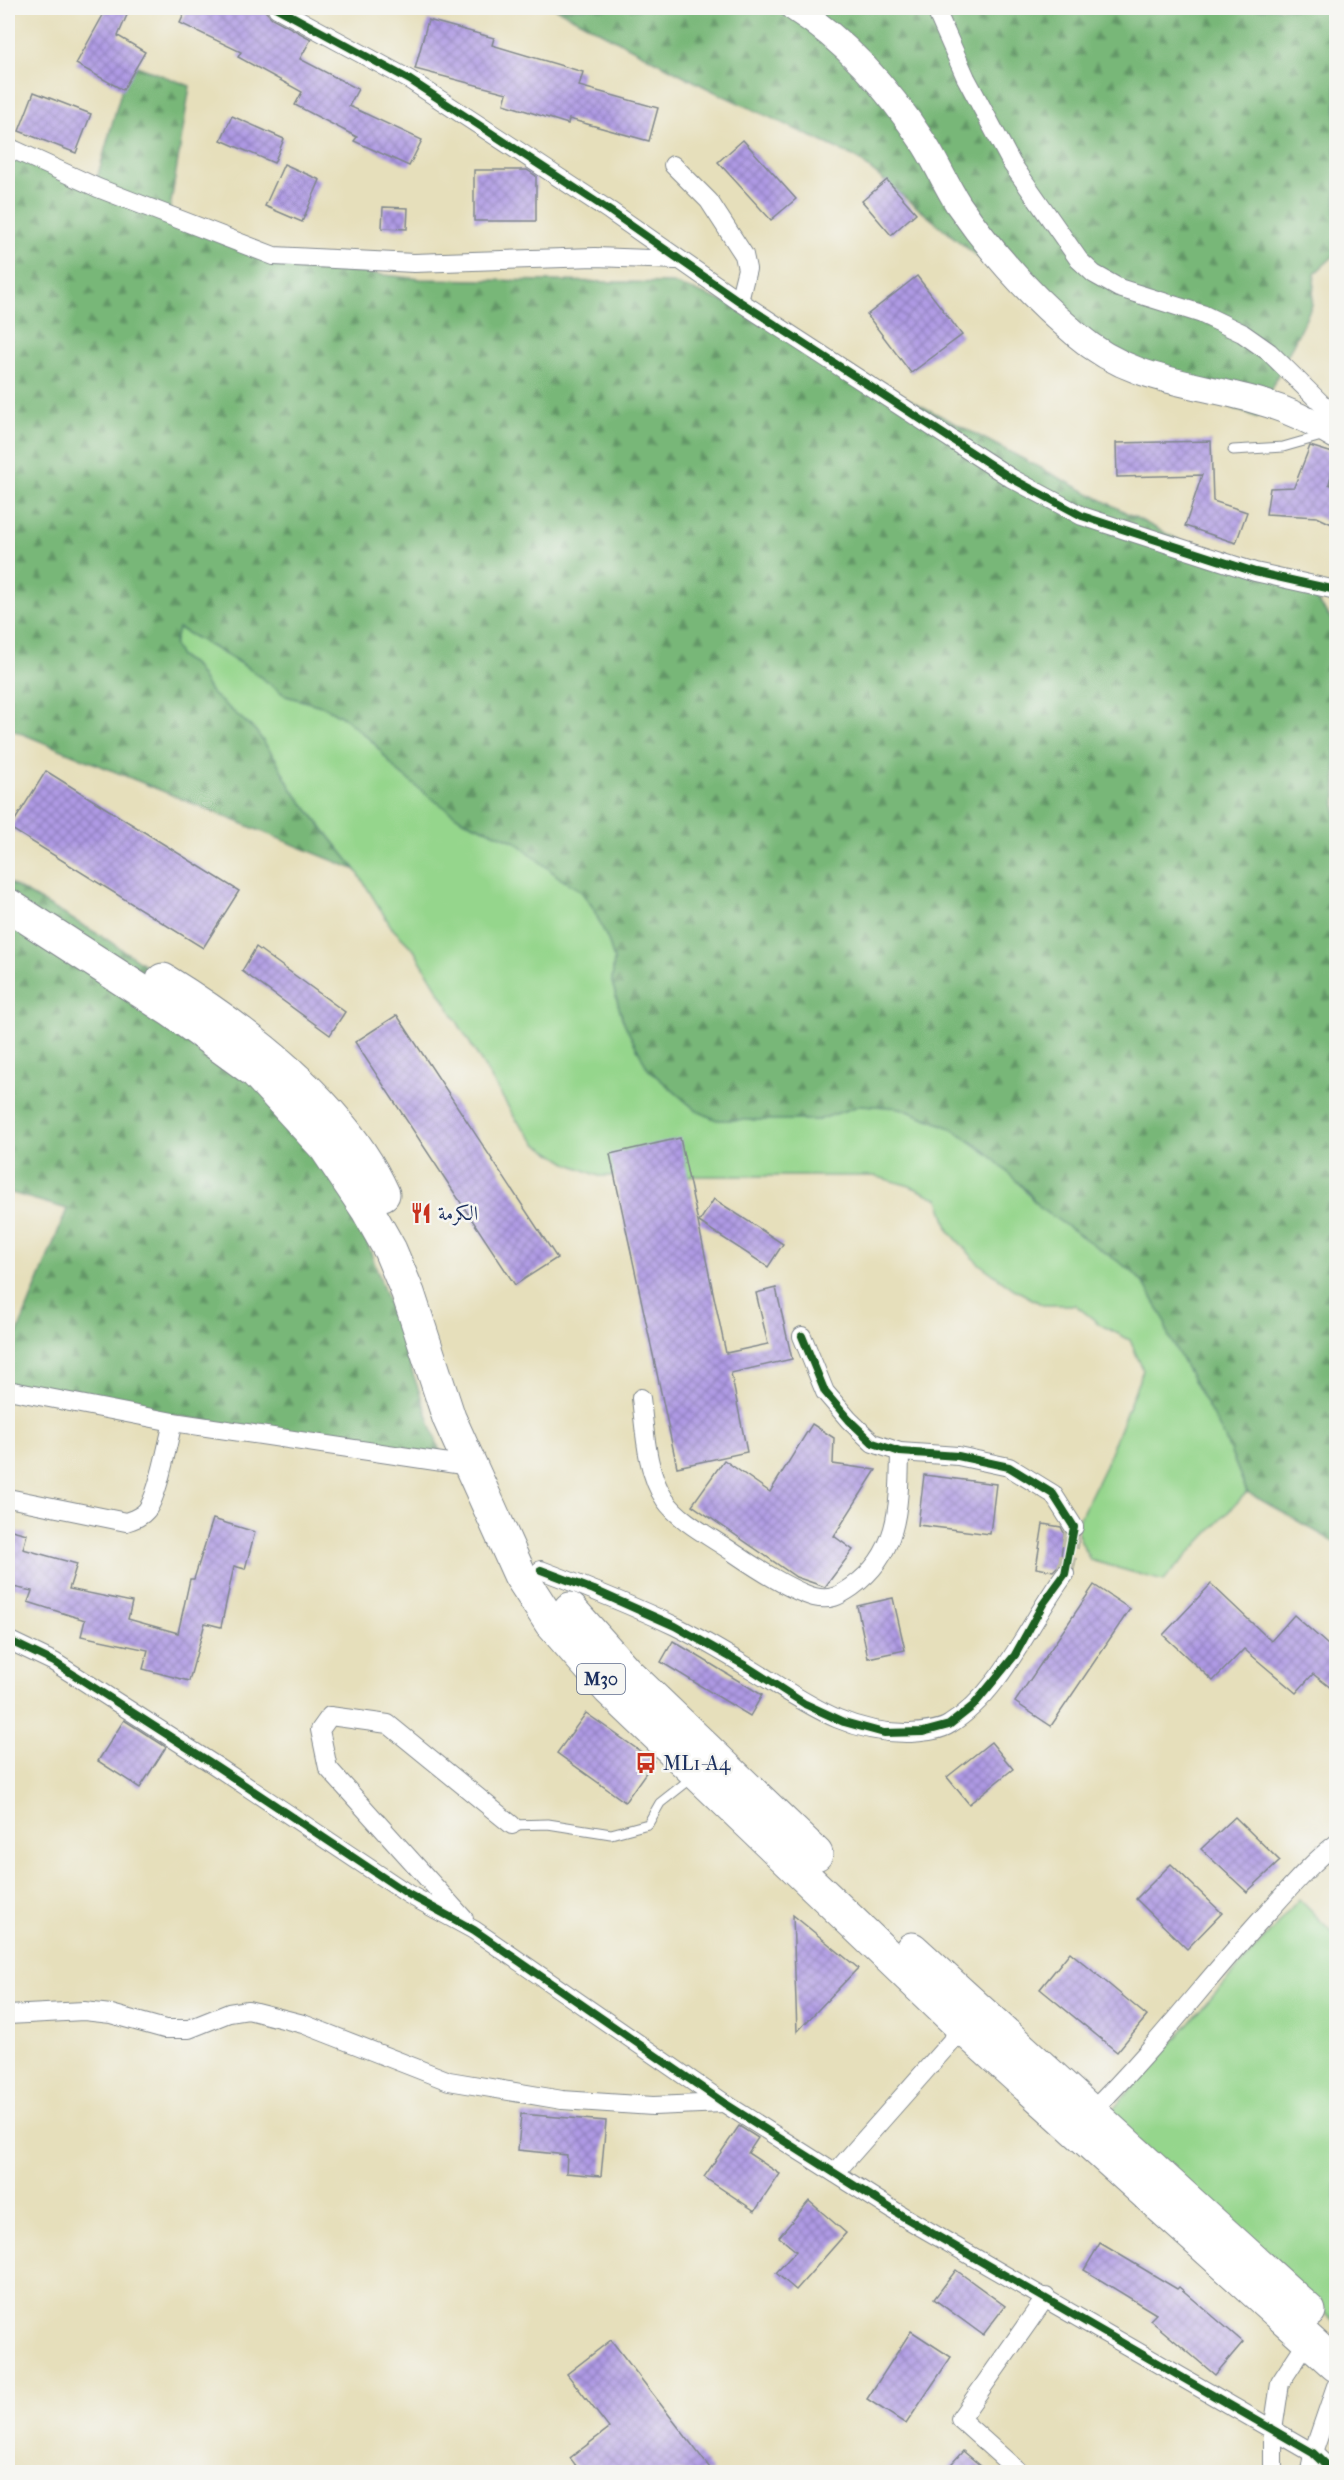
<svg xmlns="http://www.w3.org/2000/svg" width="1344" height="2480" font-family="'IM FELL French Canon',Amiri,serif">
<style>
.grass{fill:#95d68c;stroke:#588275;stroke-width:1.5}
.forest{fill:url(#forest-firs);stroke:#4a736b;stroke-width:1.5}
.building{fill:url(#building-cross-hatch)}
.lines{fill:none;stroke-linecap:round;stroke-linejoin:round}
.street-tunnel{stroke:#bdbca8;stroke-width:18;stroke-dasharray:18 9;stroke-linecap:butt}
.lane-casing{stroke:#80878c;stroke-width:11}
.street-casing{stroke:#80878c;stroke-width:20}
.secondary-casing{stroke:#80878c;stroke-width:28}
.highway-casing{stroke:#80878c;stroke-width:35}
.lane{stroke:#fff;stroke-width:9}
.street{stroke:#fff;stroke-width:18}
.secondary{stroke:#fff;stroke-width:26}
.highway{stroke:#fff;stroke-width:33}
.cycleway-casing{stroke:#f6f6f2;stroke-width:11}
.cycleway{stroke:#1b5e20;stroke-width:8}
.labels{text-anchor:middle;stroke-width:5;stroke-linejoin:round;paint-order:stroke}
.shield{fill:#f6f6f2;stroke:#5d6b8a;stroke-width:1.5}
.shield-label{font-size:18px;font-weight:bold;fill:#1b2f5e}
.poi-label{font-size:20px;fill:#1b2f5e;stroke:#f6f6f2;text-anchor:start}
</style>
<defs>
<pattern id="forest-firs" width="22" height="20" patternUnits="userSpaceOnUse" patternTransform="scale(1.5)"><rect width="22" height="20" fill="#78b778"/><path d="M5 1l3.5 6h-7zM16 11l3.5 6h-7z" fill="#629566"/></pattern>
<pattern id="building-cross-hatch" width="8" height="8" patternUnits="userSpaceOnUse" patternTransform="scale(1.5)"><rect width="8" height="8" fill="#af9ae4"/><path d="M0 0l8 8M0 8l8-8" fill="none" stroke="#8e7ebc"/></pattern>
</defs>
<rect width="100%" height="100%" fill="#f6f6f2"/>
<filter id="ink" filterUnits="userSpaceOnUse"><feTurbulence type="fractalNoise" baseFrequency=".0167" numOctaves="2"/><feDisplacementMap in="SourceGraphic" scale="12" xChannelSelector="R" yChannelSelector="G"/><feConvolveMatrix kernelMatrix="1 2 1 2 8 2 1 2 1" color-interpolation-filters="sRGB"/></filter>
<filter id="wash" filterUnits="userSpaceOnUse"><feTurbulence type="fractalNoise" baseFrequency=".008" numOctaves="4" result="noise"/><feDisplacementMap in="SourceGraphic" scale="24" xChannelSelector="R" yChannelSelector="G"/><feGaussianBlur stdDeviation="1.35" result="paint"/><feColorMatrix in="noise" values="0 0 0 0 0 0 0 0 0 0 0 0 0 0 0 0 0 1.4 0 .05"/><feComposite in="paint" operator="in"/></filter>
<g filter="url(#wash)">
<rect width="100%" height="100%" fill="#e6dfbb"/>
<!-- grass -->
<g class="grass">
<polygon points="178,627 258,674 286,696 325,707 344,718 374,743 396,770 427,795 461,819 516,842 561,879 580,890 592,906 608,940 614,959 612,982 622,1018 630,1035 648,1069 697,1111 818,1120 861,1105 878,1105 900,1108 951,1128 1003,1165 1039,1207 1132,1271 1145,1285 1164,1319 1168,1335 1224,1436 1247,1492 1163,1581 1090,1560 1075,1528 1105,1466 1143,1370 1130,1340 1101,1325 1075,1305 1043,1305 1014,1289 978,1263 949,1231 939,1199 910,1186 874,1176 599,1176 567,1163 537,1144 515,1118 414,950 392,928 356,870 291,788 275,758 255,730 211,693 194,665 180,657 174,645"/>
<polygon points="1299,1899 1336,1936 1336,2323 1108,2115"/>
</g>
<!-- forest -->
<g class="forest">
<polygon points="555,8 1336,8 1336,254 1315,273 1312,305 1257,418 1085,344 855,157 709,89"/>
<polygon points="129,63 190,86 168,221 275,263 421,279 673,283 741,308 845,366 1192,547 1296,573 1336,625 1336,1543 1247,1492 1224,1436 1168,1335 1164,1319 1145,1285 1132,1271 1039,1207 1028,1192 985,1151 951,1128 900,1108 861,1105 818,1120 717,1120 697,1111 648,1069 630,1035 622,1018 612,982 614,959 608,940 592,906 580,890 561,879 516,842 461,819 427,795 396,770 373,742 344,718 325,707 286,696 241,663 178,628 174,645 180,657 194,665 211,693 255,730 275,758 291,788 356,870 8,728 8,139 96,182"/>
<polygon points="8,882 103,937 142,963 294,1086 323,1115 443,1460 8,1388 8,1357 67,1209 8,1192"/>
</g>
<g id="blocks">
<!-- building -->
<g class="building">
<polygon points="107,8 130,8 118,36 145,52 123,90 76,64"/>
<polygon points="187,8 262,8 272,18 311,39 300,59 358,89 349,106 422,140 409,166 354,141 357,137 295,105 302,92 238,57 241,52 180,23"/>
<polygon points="428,20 494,38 492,45 583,72 579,86 658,108 649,141 569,119 568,124 504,104 507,93 415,69"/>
<polygon points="34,92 91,114 76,153 19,131"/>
<polygon points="232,116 284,139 274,163 221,140"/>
<polygon points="743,140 796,199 771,220 718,162"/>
<polygon points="284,164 320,180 302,222 265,206"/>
<polygon points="474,170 527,170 536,176 536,221 474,221"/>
<polygon points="887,180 916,213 891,235 862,201"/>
<polygon points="383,207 408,208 407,229 382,228"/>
<polygon points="917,276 962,335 911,373 867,315"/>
<polygon points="1211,441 1213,501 1247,512 1236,543 1185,526 1202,475 1117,477 1116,443"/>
<polygon points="1310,446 1336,454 1329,484 1336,487 1336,526 1317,517 1266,514 1270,488 1294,487"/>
<polygon points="46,771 239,891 203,948 10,828"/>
<polygon points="256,947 345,1012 330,1035 242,971"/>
<polygon points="397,1015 557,1258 515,1285 355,1042"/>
<polygon points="680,1138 726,1353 768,1344 756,1293 776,1288 792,1359 731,1373 747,1452 677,1467 610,1154"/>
<polygon points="714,1199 783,1244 768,1267 699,1222"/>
<polygon points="812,1424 834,1438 833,1464 876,1470 834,1536 853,1550 825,1587 796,1577 692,1505 724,1460 770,1492"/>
<polygon points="924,1475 996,1484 990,1534 918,1525"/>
<polygon points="213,1519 255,1532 245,1569 234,1566 221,1627 205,1623 189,1681 143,1669 148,1650 81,1636 85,1620 28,1602 32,1591 8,1586 8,1529 27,1534 23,1549 77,1564 69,1589 132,1602 128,1619 178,1633 190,1579 194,1579"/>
<polygon points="1043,1524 1061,1527 1064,1533 1060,1564 1053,1571 1036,1568"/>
<polygon points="1211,1584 1271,1641 1294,1615 1336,1652 1336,1692 1313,1674 1296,1693 1244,1649 1213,1681 1163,1635"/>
<polygon points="1094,1585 1130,1609 1051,1726 1015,1702"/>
<polygon points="893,1598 905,1650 868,1658 857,1606"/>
<polygon points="673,1641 762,1695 750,1716 661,1662"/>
<polygon points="586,1713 654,1761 625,1802 557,1753"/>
<polygon points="124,1720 166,1747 140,1788 98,1761"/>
<polygon points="991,1742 1013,1769 969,1804 947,1777"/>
<polygon points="1235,1817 1280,1861 1247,1892 1201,1849"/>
<polygon points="1171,1864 1222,1913 1187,1949 1136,1899"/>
<polygon points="793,1915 858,1968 797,2032"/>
<polygon points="1070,1952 1147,2016 1117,2052 1040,1989"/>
<polygon points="521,2114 606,2121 601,2176 566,2173 567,2155 518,2150"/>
<polygon points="739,2126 758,2138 748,2153 780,2174 755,2211 704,2177"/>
<polygon points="809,2201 846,2233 796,2290 776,2273 796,2251 779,2237"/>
<polygon points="1100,2243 1177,2289 1179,2287 1243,2342 1215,2375 1150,2320 1156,2314 1084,2270"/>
<polygon points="956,2270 1005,2306 983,2335 934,2299"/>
<polygon points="911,2331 951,2357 906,2424 867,2399"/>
<polygon points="611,2340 713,2472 581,2472 570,2458 609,2428 567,2374"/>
<polygon points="963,2451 988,2472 944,2472"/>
</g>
</g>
</g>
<g filter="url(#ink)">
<use href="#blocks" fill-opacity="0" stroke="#80878c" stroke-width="1.5"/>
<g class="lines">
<!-- street-tunnel -->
<polyline class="street-tunnel" points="1065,1574 1074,1527"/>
<defs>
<g id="lane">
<polyline points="1233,450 1283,447 1325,435"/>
<polyline points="512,1825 548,1824 611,1834 648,1824 660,1803 693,1777"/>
</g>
<g id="street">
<polyline points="277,8 410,80 610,211 739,301 1011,478 1082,516 1255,572 1336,590"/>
<polyline points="935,8 966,78 1012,164 1079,260 1094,274 1119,288 1202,314 1242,333 1269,352 1336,418"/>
<polyline points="8,147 98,188 274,256 414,263 595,257 676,260"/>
<polyline points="673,165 709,201 744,255 747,269 739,301"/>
<polyline points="802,1336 825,1392 849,1420 873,1443 900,1452 958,1456 1009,1467 1053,1494 1074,1527"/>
<polyline points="8,1390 173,1422 469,1466"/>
<path d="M641 1398C645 1431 646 1472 665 1500 680 1522 713 1538 734 1553 753 1566 792 1591 814 1597 830 1601 839 1596 852 1587 900 1553 899 1505 900 1452"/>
<path d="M8 1498 126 1522C134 1519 141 1517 146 1511 158 1498 168 1441 173 1422"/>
<path d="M541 1570C586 1587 631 1605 675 1626 699 1638 723 1652 746 1666 800 1698 844 1735 911 1733 923 1732 940 1731 950 1724 1001 1693 1030 1621 1065 1574"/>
<polyline points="8,1640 54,1662 216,1766 408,1894 474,1930 724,2103 904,2217 1313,2453 1333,2472"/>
<polyline points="464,1919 328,1768 320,1730 330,1716 388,1724 512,1825"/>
<polyline points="8,2015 84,2011 111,2014 165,2029 189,2029 229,2013 248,2010 303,2024 449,2081 562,2100 653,2106 724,2103"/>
<path d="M1092 2111C1155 2049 1208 1977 1268 1912 1290 1888 1311 1863 1336 1844"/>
<polyline points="835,2173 963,2028"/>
<polyline points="1019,2472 960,2419 1046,2297"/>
<polyline points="1273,2472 1273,2430 1280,2383 1308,2340"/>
<polyline points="1310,2472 1313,2453 1336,2386"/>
</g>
<path id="secondary" d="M794 8C848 42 890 91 925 145 937 164 946 185 958 204 991 252 1033 298 1077 335 1130 381 1190 382 1254 400 1284 408 1310 420 1336 436"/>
<g id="highway">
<polyline points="8,905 172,1011 256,1072 326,1148 367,1209 390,1250 408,1293 449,1418 520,1575 551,1623 609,1689 963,2028 1336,2365"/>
<path d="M163 980C244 1030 343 1105 383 1194"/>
<polyline points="570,1609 628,1674 816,1854"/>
<polyline points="912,1949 1309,2311"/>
</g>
</defs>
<!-- lane casing -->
<use href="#lane" class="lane-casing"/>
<!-- street casing -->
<use href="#street" class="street-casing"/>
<!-- secondary casing -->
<use href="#secondary" class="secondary-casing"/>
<!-- highway casing -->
<use href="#highway" class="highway-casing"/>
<!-- lane -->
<use href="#lane" class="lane"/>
<!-- street -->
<use href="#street" class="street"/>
<!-- secondary -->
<use href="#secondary" class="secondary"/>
<!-- highway -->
<use href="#highway" class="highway"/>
<defs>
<g id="cycleway">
<polyline points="277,8 410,80 610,211 739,301 1011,478 1082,516 1255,572 1336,590"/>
<polyline points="541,1570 594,1590 675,1626 746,1666 805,1704 844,1722 884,1733 923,1732 949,1725 973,1706 1015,1655 1043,1604 1065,1574 1074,1527 1053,1494 1009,1467 958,1456 900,1452 873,1443 849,1420 825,1392 802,1336"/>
<polyline points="8,1640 54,1662 216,1766 408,1894 474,1930 724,2103 904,2217 1313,2453 1333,2472"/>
</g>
</defs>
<!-- cycleway casing -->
<use href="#cycleway" class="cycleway-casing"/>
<!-- cycleway -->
<use href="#cycleway" class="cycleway"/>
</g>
</g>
<!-- icons -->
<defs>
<symbol id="restaurant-bare" viewBox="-9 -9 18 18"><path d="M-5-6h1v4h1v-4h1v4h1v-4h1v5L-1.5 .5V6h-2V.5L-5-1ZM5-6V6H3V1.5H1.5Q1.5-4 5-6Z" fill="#c8321e" stroke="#f6f6f2" stroke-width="2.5" paint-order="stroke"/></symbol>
<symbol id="bus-bare" viewBox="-9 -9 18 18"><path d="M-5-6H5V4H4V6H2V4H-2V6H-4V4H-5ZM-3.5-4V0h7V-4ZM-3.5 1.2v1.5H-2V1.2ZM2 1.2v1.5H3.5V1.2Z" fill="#c8321e" stroke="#f6f6f2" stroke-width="2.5" paint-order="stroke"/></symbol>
</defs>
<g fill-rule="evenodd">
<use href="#restaurant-bare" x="406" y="1198" width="30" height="30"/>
<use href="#bus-bare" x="631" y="1748" width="30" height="30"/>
</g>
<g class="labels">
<!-- shield labels -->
<rect class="shield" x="577" y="1664" width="48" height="30" rx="4.5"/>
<g class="shield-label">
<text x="601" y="1685">M30</text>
</g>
<!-- poi labels -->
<g class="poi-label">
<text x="438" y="1220">الكرمة</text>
<text x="663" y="1770">ML1-A4</text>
</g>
</g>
<!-- margin -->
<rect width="1344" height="2480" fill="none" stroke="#f6f6f2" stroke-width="30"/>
</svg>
